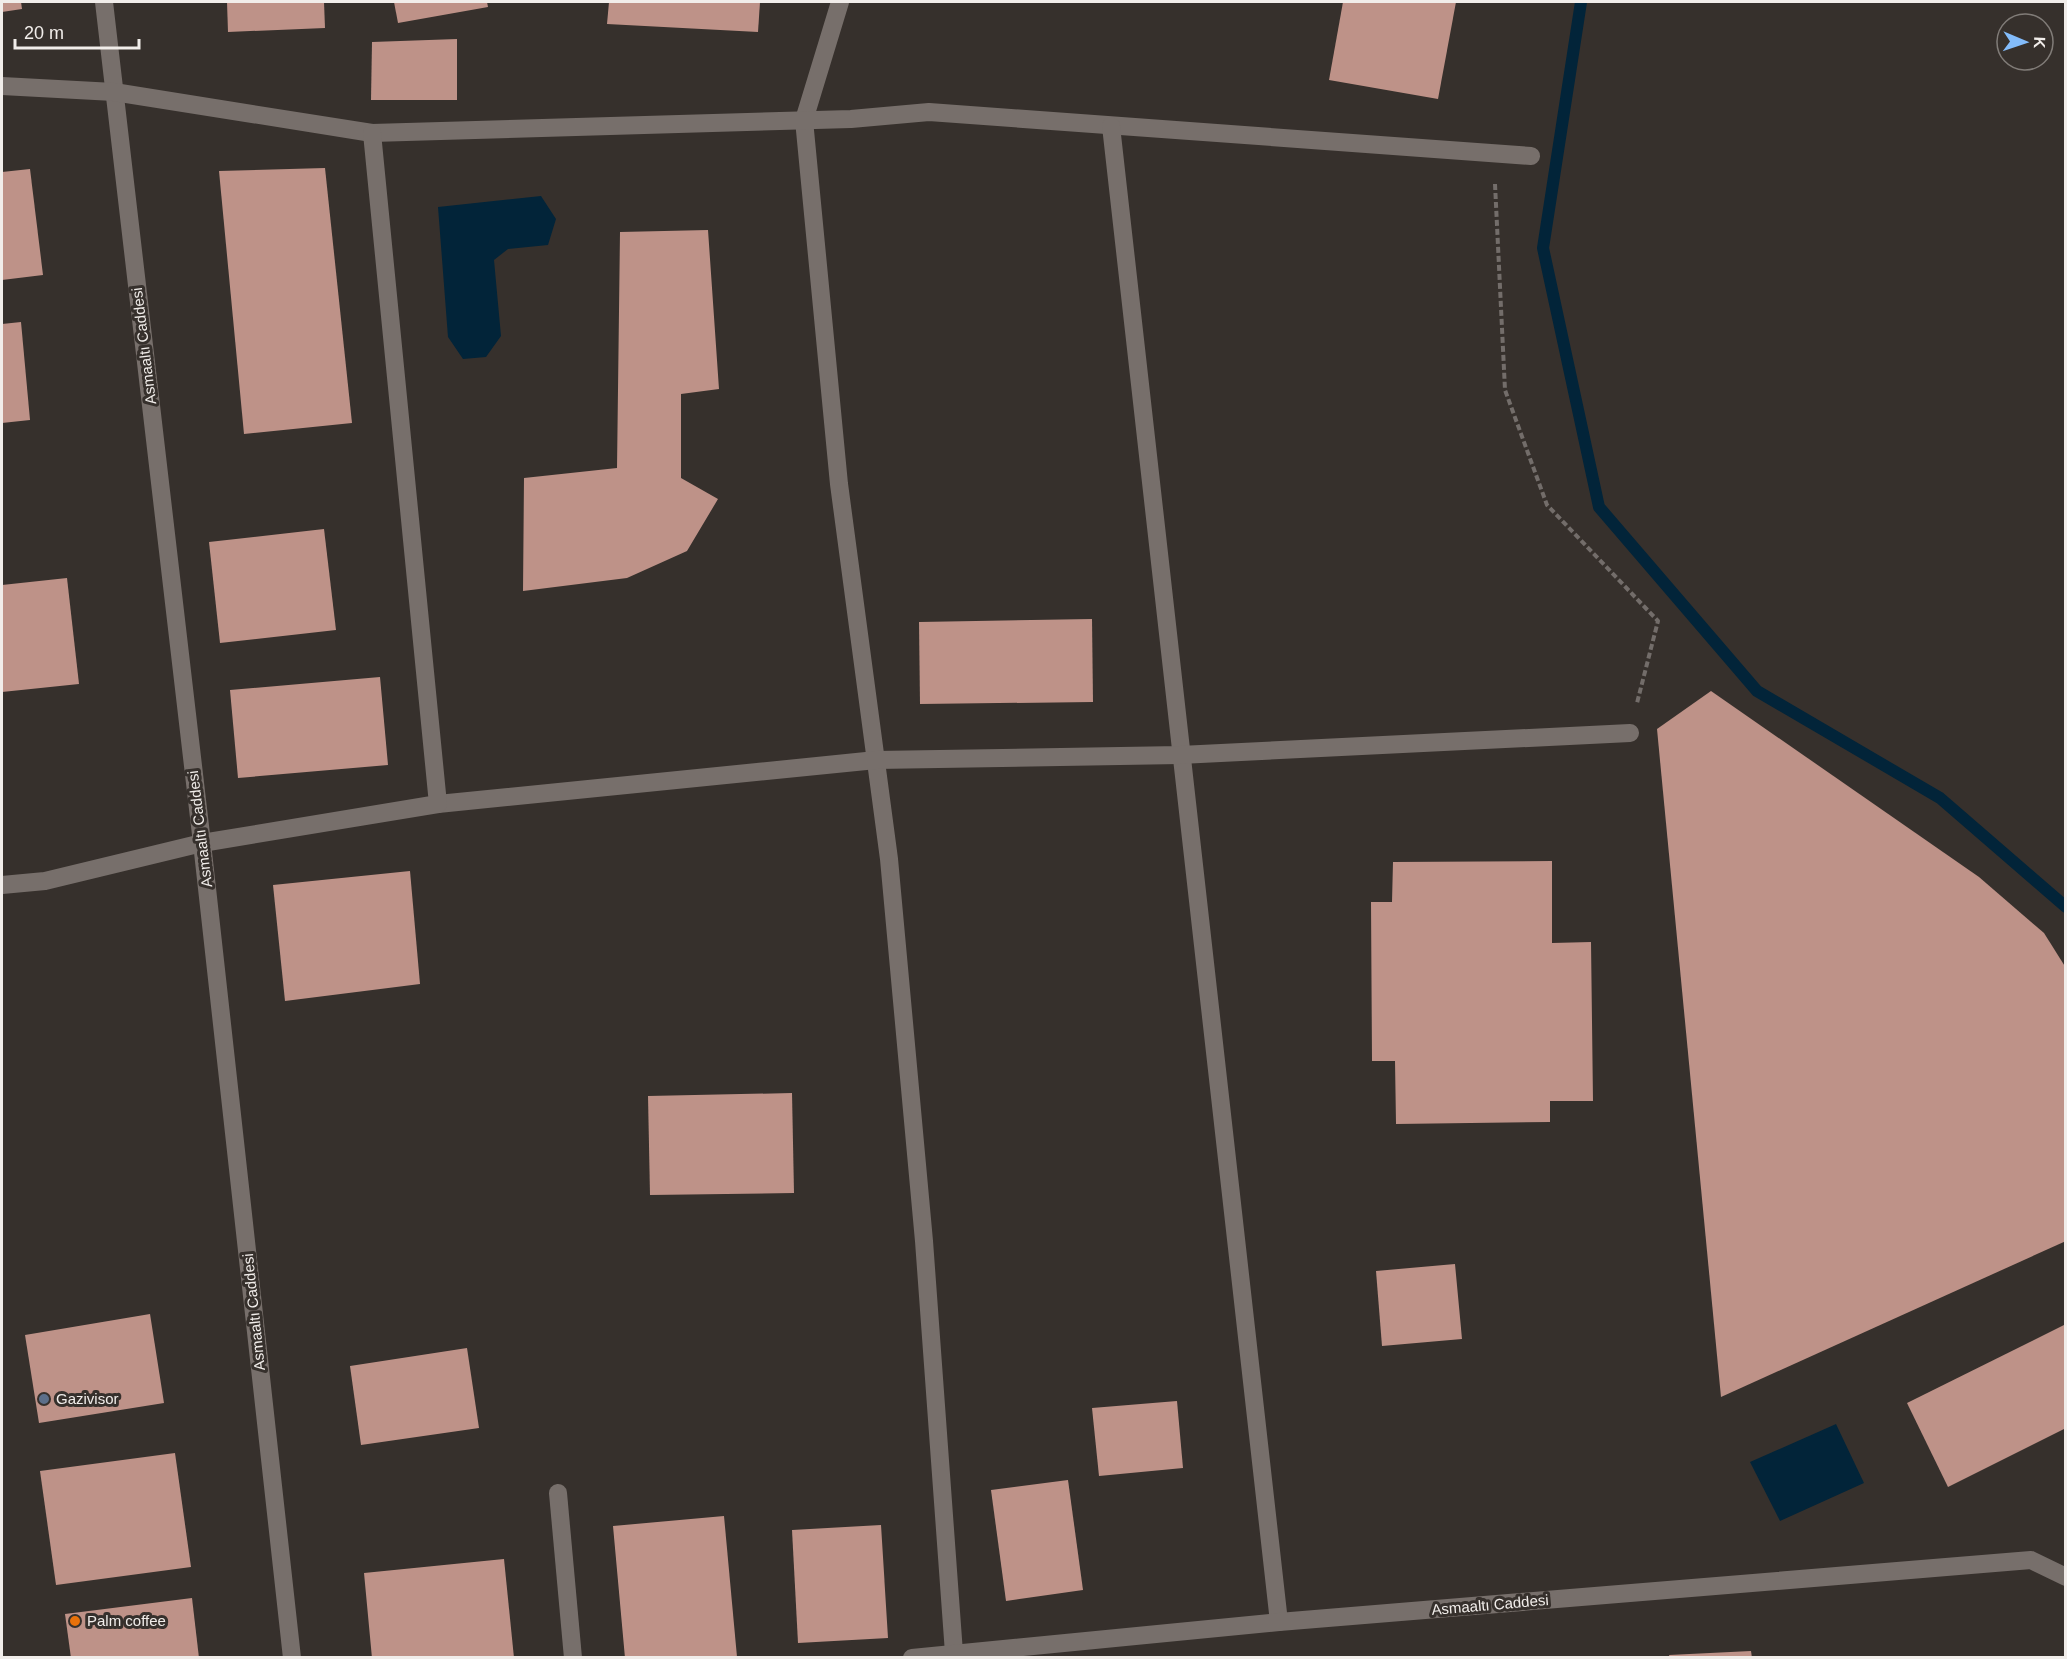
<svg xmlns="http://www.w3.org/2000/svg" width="2067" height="1659" font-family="Helvetica,sans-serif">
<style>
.water{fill:#022439}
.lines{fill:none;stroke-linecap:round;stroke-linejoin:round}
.stream{stroke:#022439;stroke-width:12}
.building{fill:#be9288}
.path{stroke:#736d6a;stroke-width:4;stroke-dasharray:6 3;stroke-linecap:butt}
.street{stroke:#776f6b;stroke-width:18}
.service-dot{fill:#5c6f8a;stroke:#36302c;stroke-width:2}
.food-dot{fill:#e8710a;stroke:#36302c;stroke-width:2}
.labels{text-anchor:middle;stroke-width:6;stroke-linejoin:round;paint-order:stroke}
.street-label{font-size:15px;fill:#f1edea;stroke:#36302c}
.poi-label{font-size:15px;fill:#f1edea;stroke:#36302c;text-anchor:start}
</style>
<rect width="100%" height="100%" fill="#36302c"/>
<!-- water -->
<g class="water">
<polygon points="541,196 556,219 548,245 508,249 494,260 501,336 486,357 463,359 448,337 438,207"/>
<polygon points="1836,1424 1864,1483 1780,1521 1750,1462"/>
</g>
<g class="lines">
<!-- stream -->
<polyline class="stream" points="1581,2 1543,248 1599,507 1757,691 1940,798 2066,907"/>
</g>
<!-- building -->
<g class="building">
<polygon points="2,2 21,2 22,9 2,12"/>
<polygon points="227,2 324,2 325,28 228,32"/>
<polygon points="394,2 487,2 488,7 398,23"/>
<polygon points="609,2 760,2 758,32 607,24"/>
<polygon points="1343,2 1456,2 1438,99 1329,80"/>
<polygon points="457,39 457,100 371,100 372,42"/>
<polygon points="325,168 352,423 244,434 219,171"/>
<polygon points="30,169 43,275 2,280 2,172"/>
<polygon points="708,230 719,389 681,394 681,478 718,499 687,551 627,578 523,591 524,478 617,468 620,232"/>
<polygon points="21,322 30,420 2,423 2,324"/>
<polygon points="324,529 336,630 220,643 209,542"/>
<polygon points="67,578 79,684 2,692 2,585"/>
<polygon points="1092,619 1093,702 920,704 919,622"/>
<polygon points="380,677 388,765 238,778 230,690"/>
<polygon points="1711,691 1979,877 2044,933 2066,968 2066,1241 1721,1397 1657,729"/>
<polygon points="1552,861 1552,943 1591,942 1593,1101 1550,1101 1550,1122 1396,1124 1395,1061 1372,1061 1371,902 1392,902 1393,862"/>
<polygon points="410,871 420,984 285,1001 273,885"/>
<polygon points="792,1093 794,1193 650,1195 648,1096"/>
<polygon points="1455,1264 1462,1339 1382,1346 1376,1271"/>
<polygon points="150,1314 164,1403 39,1423 25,1335"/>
<polygon points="2066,1324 2066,1428 1948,1487 1907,1403"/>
<polygon points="467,1348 479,1428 361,1445 350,1366"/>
<polygon points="1177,1401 1183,1468 1099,1476 1092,1408"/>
<polygon points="175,1453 191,1567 56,1585 40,1471"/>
<polygon points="1068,1480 1083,1590 1006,1601 991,1490"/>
<polygon points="724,1516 737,1657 625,1658 613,1526"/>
<polygon points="881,1525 888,1638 798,1643 792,1530"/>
<polygon points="504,1559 514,1658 372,1658 364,1573"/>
<polygon points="192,1598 199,1658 71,1658 65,1614"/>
<polygon points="1751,1651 1752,1658 1670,1658 1669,1655"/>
</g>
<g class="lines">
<!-- path -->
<polyline class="path" points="1495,184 1505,390 1547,505 1658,621 1637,703"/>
<!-- street -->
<g class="street">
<polyline points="104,2 202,843 292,1658"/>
<polyline points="840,2 804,120 839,484 889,859 924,1241 954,1653"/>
<polyline points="2,86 114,92 372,133 851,119 929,112 1531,156"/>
<polyline points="1111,126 1279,1622"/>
<polyline points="438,804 876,760 1180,755 1630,733"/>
<polyline points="2,885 45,881 202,843 438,804 372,133"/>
<polyline points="558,1493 573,1658"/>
<polyline points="912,1658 1279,1622 2031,1560 2066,1577"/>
</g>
</g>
<!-- markers -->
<circle class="service-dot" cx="44" cy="1399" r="6"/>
<circle class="food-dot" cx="75" cy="1621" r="6"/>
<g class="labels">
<!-- street labels -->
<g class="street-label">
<text transform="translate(144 346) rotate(-97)" y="5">Asmaaltı Caddesi</text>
<text transform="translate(200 829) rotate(-97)" y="5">Asmaaltı Caddesi</text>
<text transform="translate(254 1312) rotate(-96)" y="5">Asmaaltı Caddesi</text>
<text transform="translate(1490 1605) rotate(-5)" y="5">Asmaaltı Caddesi</text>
</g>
<!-- poi labels -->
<g class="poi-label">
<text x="56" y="1404">Gazivisor</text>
<text x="87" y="1626">Palm coffee</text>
</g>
</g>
<!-- border -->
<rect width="2067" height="1659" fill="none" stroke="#f1edea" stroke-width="6"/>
<!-- north arrow -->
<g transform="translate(2025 42) rotate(92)"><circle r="28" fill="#36302c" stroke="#817c78" stroke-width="1.5"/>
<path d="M0-4.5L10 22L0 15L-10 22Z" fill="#83bcfb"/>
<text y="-9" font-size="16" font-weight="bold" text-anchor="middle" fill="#f1edea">K</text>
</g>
<!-- scale -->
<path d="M15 39v9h124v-9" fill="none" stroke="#f1edea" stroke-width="3"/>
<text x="24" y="39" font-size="18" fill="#f1edea" stroke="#36302c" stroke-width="4.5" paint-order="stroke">20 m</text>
</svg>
